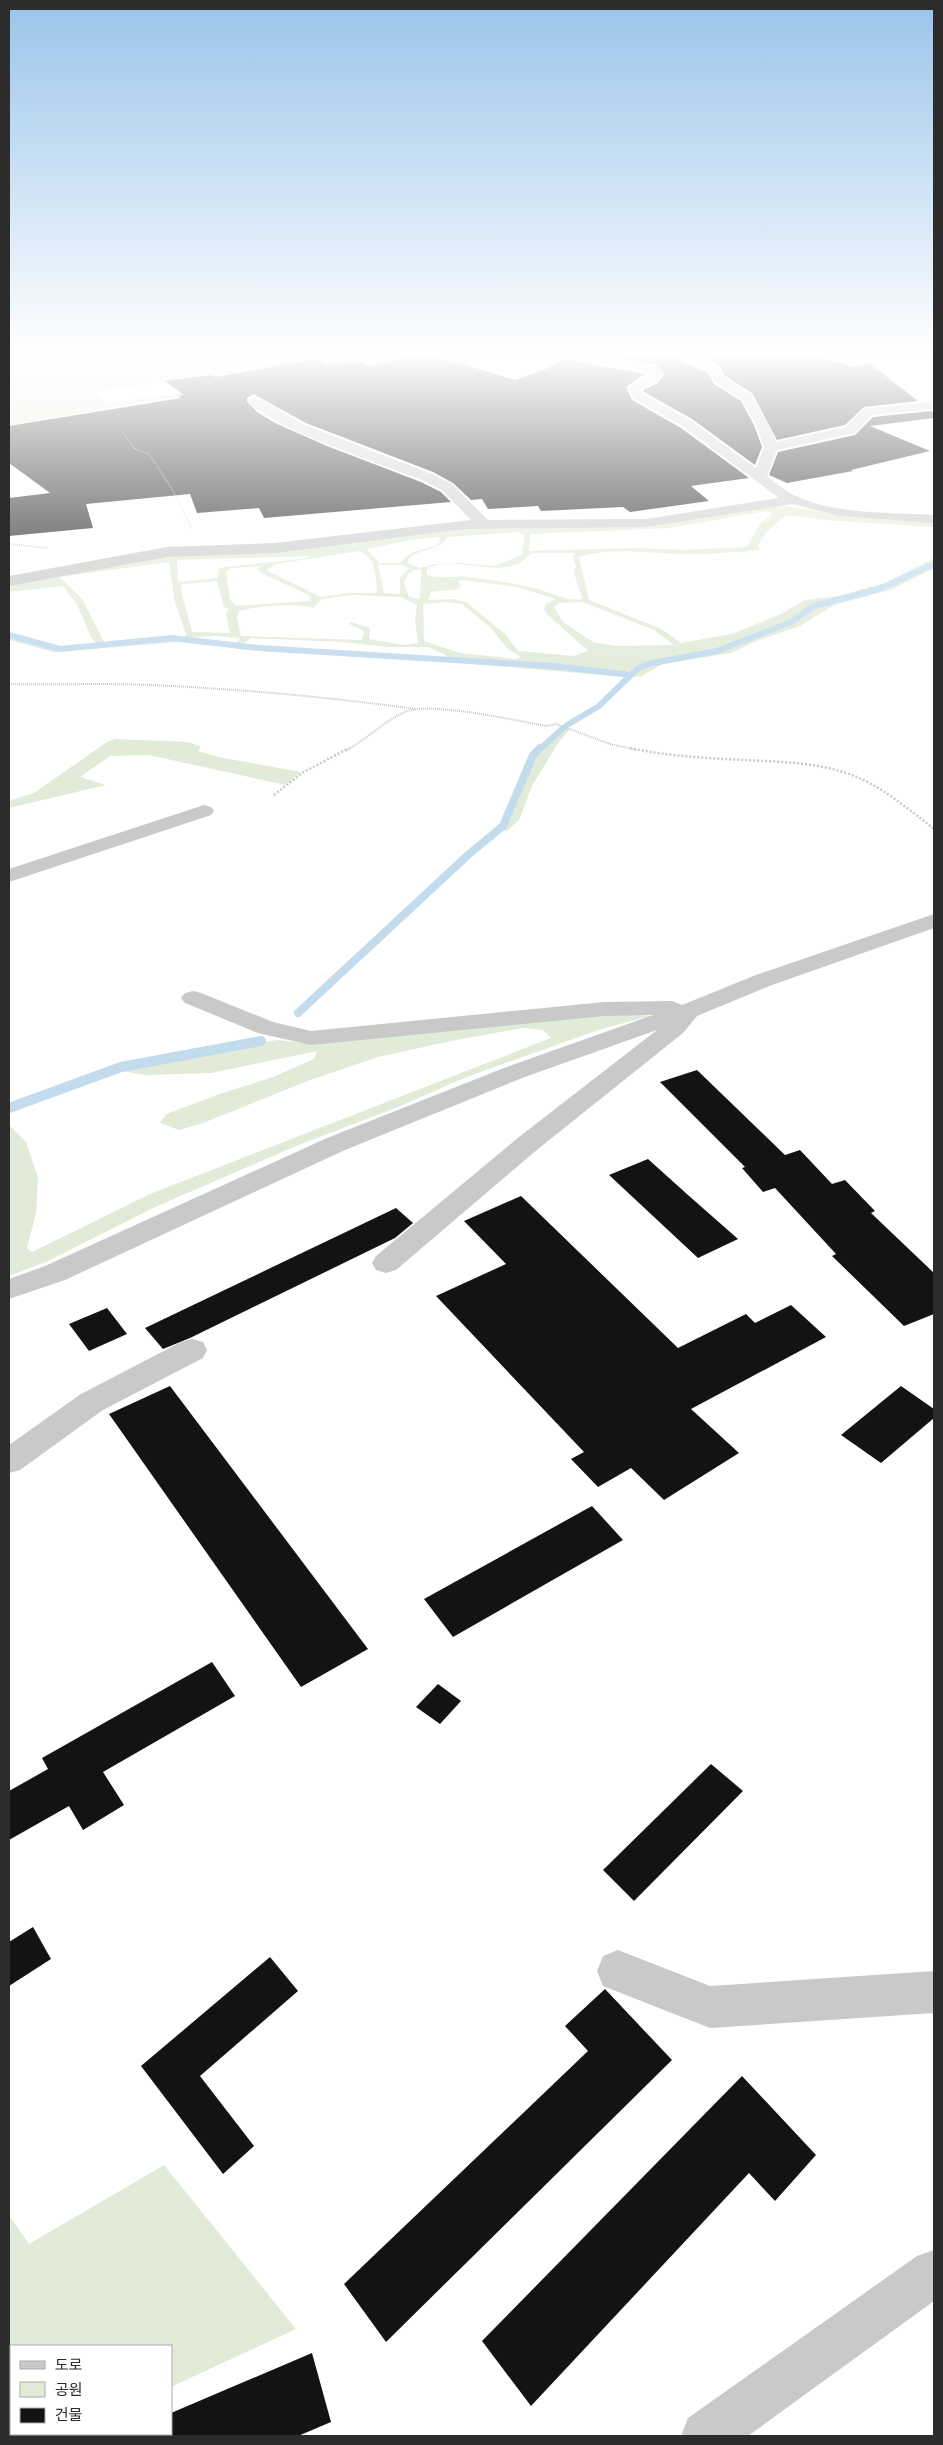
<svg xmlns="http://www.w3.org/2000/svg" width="943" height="2445" font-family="'Golos Text','Noto Sans KR',sans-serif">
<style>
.green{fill:#e2ebd8;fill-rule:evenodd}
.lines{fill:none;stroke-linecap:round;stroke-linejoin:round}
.stream-far2{stroke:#c2dbed;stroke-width:6}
.stream-far1{stroke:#c2dbed;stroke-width:8}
.stream{stroke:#c2dbed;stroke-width:10}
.building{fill:#131313}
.path-far2{stroke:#c9c9c9;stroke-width:1;stroke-dasharray:1 1;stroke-linecap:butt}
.path-far1{stroke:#c9c9c9;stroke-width:2;stroke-dasharray:1 1;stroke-linecap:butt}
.path{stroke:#c9c9c9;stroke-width:2.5;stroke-dasharray:2 2;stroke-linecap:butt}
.minor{fill:#c9c9c9;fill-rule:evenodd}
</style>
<rect width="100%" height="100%" fill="#fff"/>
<!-- green -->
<g class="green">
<polygon points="9,352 42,353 392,352 385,356 382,354 343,361 344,363 254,377 242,371 93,392 107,403 181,393 189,387 255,383 12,425 9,423"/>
<path d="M780 506 881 519 934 522V527L824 520 787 515C775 523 764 533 758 546L760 550C736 552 713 554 690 554 654 554 615 546 579 557L589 600 661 629 681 643 732 634 781 614 805 600 838 596 885 583 934 558V563L878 588 813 605 789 621 716 651 654 661 635 669 630 674 553 665 452 658 428 647H387L344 642 251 638 242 645H236L240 638 216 636 184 638 186 634 175 602 169 562 60 577 82 599 105 644 98 645 91 637 77 604 63 586 9 592V585L24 581 158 557 449 529 598 527ZM765 511 770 512 772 514 759 525 747 547 685 550 633 548 529 551 530 534 670 528ZM519 532 525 535 522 555 495 566 459 563 435 564 419 568 407 562C416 547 439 553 448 537ZM439 537 440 542 436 546 412 552 400 563H379L367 549 411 540ZM360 551C376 558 376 577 377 593H348L321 597 266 570 276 564ZM531 553H576L573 557 576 566 574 573 582 599C566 602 549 591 533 588 511 583 488 579 465 577 451 576 440 579 427 575V569C457 552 507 585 531 553ZM309 556 303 559 225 567 219 569 218 578 178 582 177 560ZM378 565H402L409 568 400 578V594L384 593ZM260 566 258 569 261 573 309 595 311 601 236 606 230 599 226 572 232 568ZM414 570H421V573L420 599 409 597 404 583 408 574ZM463 580 517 587 556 599 546 604 544 609 547 614 588 651 573 656 518 651 505 634 466 602 454 599 428 600 431 592 458 589 461 586 458 581ZM217 581 224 607 229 609 226 614 230 633 192 632 181 590 182 584ZM352 595 401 597 417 605 415 621 418 643 403 645 369 639 370 628 350 622 349 624 364 631 362 640 241 636 237 617 239 611C255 606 298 602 313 608L322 599ZM448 602 462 604 492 629 507 648 521 657 516 659 460 653 424 641 423 604ZM583 602 654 630 674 645 617 646 593 642 563 622 554 607 559 603Z"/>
<polygon points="934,565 934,568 893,589 834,605 800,626 756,641 731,653 662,664 642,676 631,677 638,670 656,663 726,649 792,622 815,606 880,589"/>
<polygon points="9,636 59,649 171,639 258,648 552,667 629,675 614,676 449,662 260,651 179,642 53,652 9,640"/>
<path d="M566 727 571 728 558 743 532 786 519 820 507 831 501 830C519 811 522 779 535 756 541 745 555 735 566 727Z"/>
<polygon points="115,739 189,742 201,747 198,751 218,757 301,772 285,785 149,755 110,756 80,777 106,785 9,808 9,801 34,793 107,742"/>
<polygon points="622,1014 651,1016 601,1029 464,1078 398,1107 296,1146 153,1208 48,1261 9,1276 9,1125 26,1142 38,1177 36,1213 27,1248 32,1252 150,1194 551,1038 543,1030 523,1028 456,1040 378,1057 310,1080 203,1123 179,1130 160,1123 166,1114 220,1094 273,1077 314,1059 317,1051 211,1073 146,1075 116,1070 277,1040 303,1043"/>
<polygon points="164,2165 296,2329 171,2387 171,2346 11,2346 11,2434 72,2434 67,2436 9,2436 9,2215 29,2244"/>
</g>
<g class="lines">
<!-- stream-far2 -->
<g class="stream-far2">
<polyline points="9,635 60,649 172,638 259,648 552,666 631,675"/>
<polyline points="567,725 599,706 637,669 648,664 717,651 791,622 814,606 879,589 934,564"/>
<polyline points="539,750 563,728"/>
</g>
<!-- stream-far1 -->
<polyline class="stream-far1" points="298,1013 468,855 503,826 533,755 540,748"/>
<!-- stream -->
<polyline class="stream" points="9,1108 121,1067 261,1041"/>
</g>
<!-- building -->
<g class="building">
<polygon points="422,352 515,380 546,369 564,359 645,374 626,387 632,400 681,428 749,478 691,486 709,501 630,512 623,507 541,511 538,506 488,509 482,499 471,500 453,483 433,472 306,423 253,394 247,398 247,401 257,412 275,423 327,446 421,482 441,492 451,502 264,518 259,508 197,513 190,494 86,504 93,528 9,536 9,498 50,493 9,463 9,426 181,398 178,396 184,395 165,381 212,375 215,377 314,359 328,365 353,360 369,366"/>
<polygon points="585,352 662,352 708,373 714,384 741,401 754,425 762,447 755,465 692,419 644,392 643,390 658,383 664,374 656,365"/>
<polygon points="688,352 806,352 853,367 869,363 918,401 864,407 845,425 777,440 752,393 725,376 720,366 710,359"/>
<polygon points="931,411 934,413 934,418 870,426 930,451 851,470 853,471 787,483 769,475 778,452 855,435 873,417"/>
<polygon points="697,1070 785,1155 800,1150 832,1184 845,1180 875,1211 871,1213 934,1273 934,1314 904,1326 832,1256 836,1254 775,1188 763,1192 742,1168 745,1167 660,1082"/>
<polygon points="648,1159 688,1195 738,1239 698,1258 609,1175"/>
<polygon points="521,1196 678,1348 746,1314 755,1323 791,1305 826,1337 691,1409 739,1453 664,1500 631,1468 598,1487 571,1459 584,1452 436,1296 506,1264 464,1221"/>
<polygon points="396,1208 413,1223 395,1238 190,1338 163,1349 145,1328"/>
<polygon points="107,1308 127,1334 89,1351 69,1324"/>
<polygon points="170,1386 368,1649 301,1687 109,1414"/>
<polygon points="901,1386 934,1409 934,1418 881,1463 841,1435"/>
<polygon points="592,1506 623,1540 453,1637 424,1599"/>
<polygon points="212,1662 235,1696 103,1772 124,1805 83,1830 69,1806 9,1840 9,1791 48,1769 42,1758"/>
<polygon points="438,1684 461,1701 440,1724 416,1707"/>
<polygon points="711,1764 743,1791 634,1901 603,1870"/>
<polygon points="33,1927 51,1959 9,1986 9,1942"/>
<polygon points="270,1957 298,1991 200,2076 254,2146 223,2174 141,2066"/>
<polygon points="605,1989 672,2060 386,2342 344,2284 588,2051 565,2026"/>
<polygon points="742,2076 816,2155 775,2201 749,2173 531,2406 482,2341"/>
<polygon points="312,2353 331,2422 298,2436 171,2436 171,2413"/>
</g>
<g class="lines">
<!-- path-far2 -->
<g class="path-far2">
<polyline points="9,356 45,352"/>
<polyline points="367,369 370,362 393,352"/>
<polyline points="122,431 134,448 149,454 172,489 191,527"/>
</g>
<!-- path-far1 -->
<g class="path-far1">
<polyline points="190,526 191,528"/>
<polyline points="9,544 48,548"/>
<path d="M9 684C56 685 103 683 150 685 239 689 328 697 416 709"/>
<path d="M347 750C367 739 384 721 405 712 431 701 517 721 547 726L556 724 610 744 637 750"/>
</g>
<!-- path -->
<g class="path">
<path d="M630 748C667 756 705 758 743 760 782 762 823 762 859 778 886 790 911 811 934 829"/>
<polyline points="274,795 302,773 349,748"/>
</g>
<!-- minor -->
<g class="minor">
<path d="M548 352H574L655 366 662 373 657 381 641 389 642 393 691 421 756 468 764 447 756 424 742 400 715 382 709 372 701 367 664 352H682L709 361 718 367 724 377 751 395 768 424 776 442 846 427 864 409 934 401V409L872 415 855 433 777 450 767 476C776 483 785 491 796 496 837 515 890 512 934 515V523L840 516 792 504 646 527 464 529 275 553 167 557 9 586V576L167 547 275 543 471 520 442 490 422 480C389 467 262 425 248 400L254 396 305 425 432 474 452 484 488 520 646 519 779 498 682 426 633 398 628 388 648 376 647 372 554 355Z"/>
<polygon points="204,805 211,807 214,811 211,815 9,882 9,869"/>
<polygon points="934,914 934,928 772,985 697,1016 683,1033 538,1149 396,1270 386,1273 376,1270 372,1263 376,1256 519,1137 657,1030 522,1078 345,1150 65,1280 9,1299 9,1279 45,1266 327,1138 504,1068 653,1015 604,1016 311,1045 258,1033 185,1003 181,998 185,993 193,991 201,993 273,1022 311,1031 604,1002 672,1001 682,1005 756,975"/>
<polygon points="192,1339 203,1342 207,1350 203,1358 103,1410 20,1470 9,1473 9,1445 81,1394 181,1342"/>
<polygon points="618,1950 710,1986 934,1971 934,2013 710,2028 603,1986 597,1971 603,1956"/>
<polygon points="934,2250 934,2301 748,2436 681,2436 688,2418 917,2256"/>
</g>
</g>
<!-- sky -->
<linearGradient id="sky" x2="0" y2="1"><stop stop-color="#99c4ea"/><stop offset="0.51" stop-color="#fff"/><stop offset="1" stop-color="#fff" stop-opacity="0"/></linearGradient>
<rect width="943" height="694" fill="url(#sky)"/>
<!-- border -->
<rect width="943" height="2445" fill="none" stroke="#2c2c2c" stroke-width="20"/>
<!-- legend -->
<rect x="10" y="2345" width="162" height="90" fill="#ffffff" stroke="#ababab"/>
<rect x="20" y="2361" width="25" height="8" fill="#c9c9c9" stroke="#ababab"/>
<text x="55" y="2370" font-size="15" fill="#2c2c2c">도로</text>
<rect x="20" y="2382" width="25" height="15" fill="#e2ebd8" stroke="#ababab"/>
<text x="55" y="2395" font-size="15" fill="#2c2c2c">공원</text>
<rect x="20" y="2408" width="25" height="15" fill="#131313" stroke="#ababab"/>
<text x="55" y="2420" font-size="15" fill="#2c2c2c">건물</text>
</svg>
